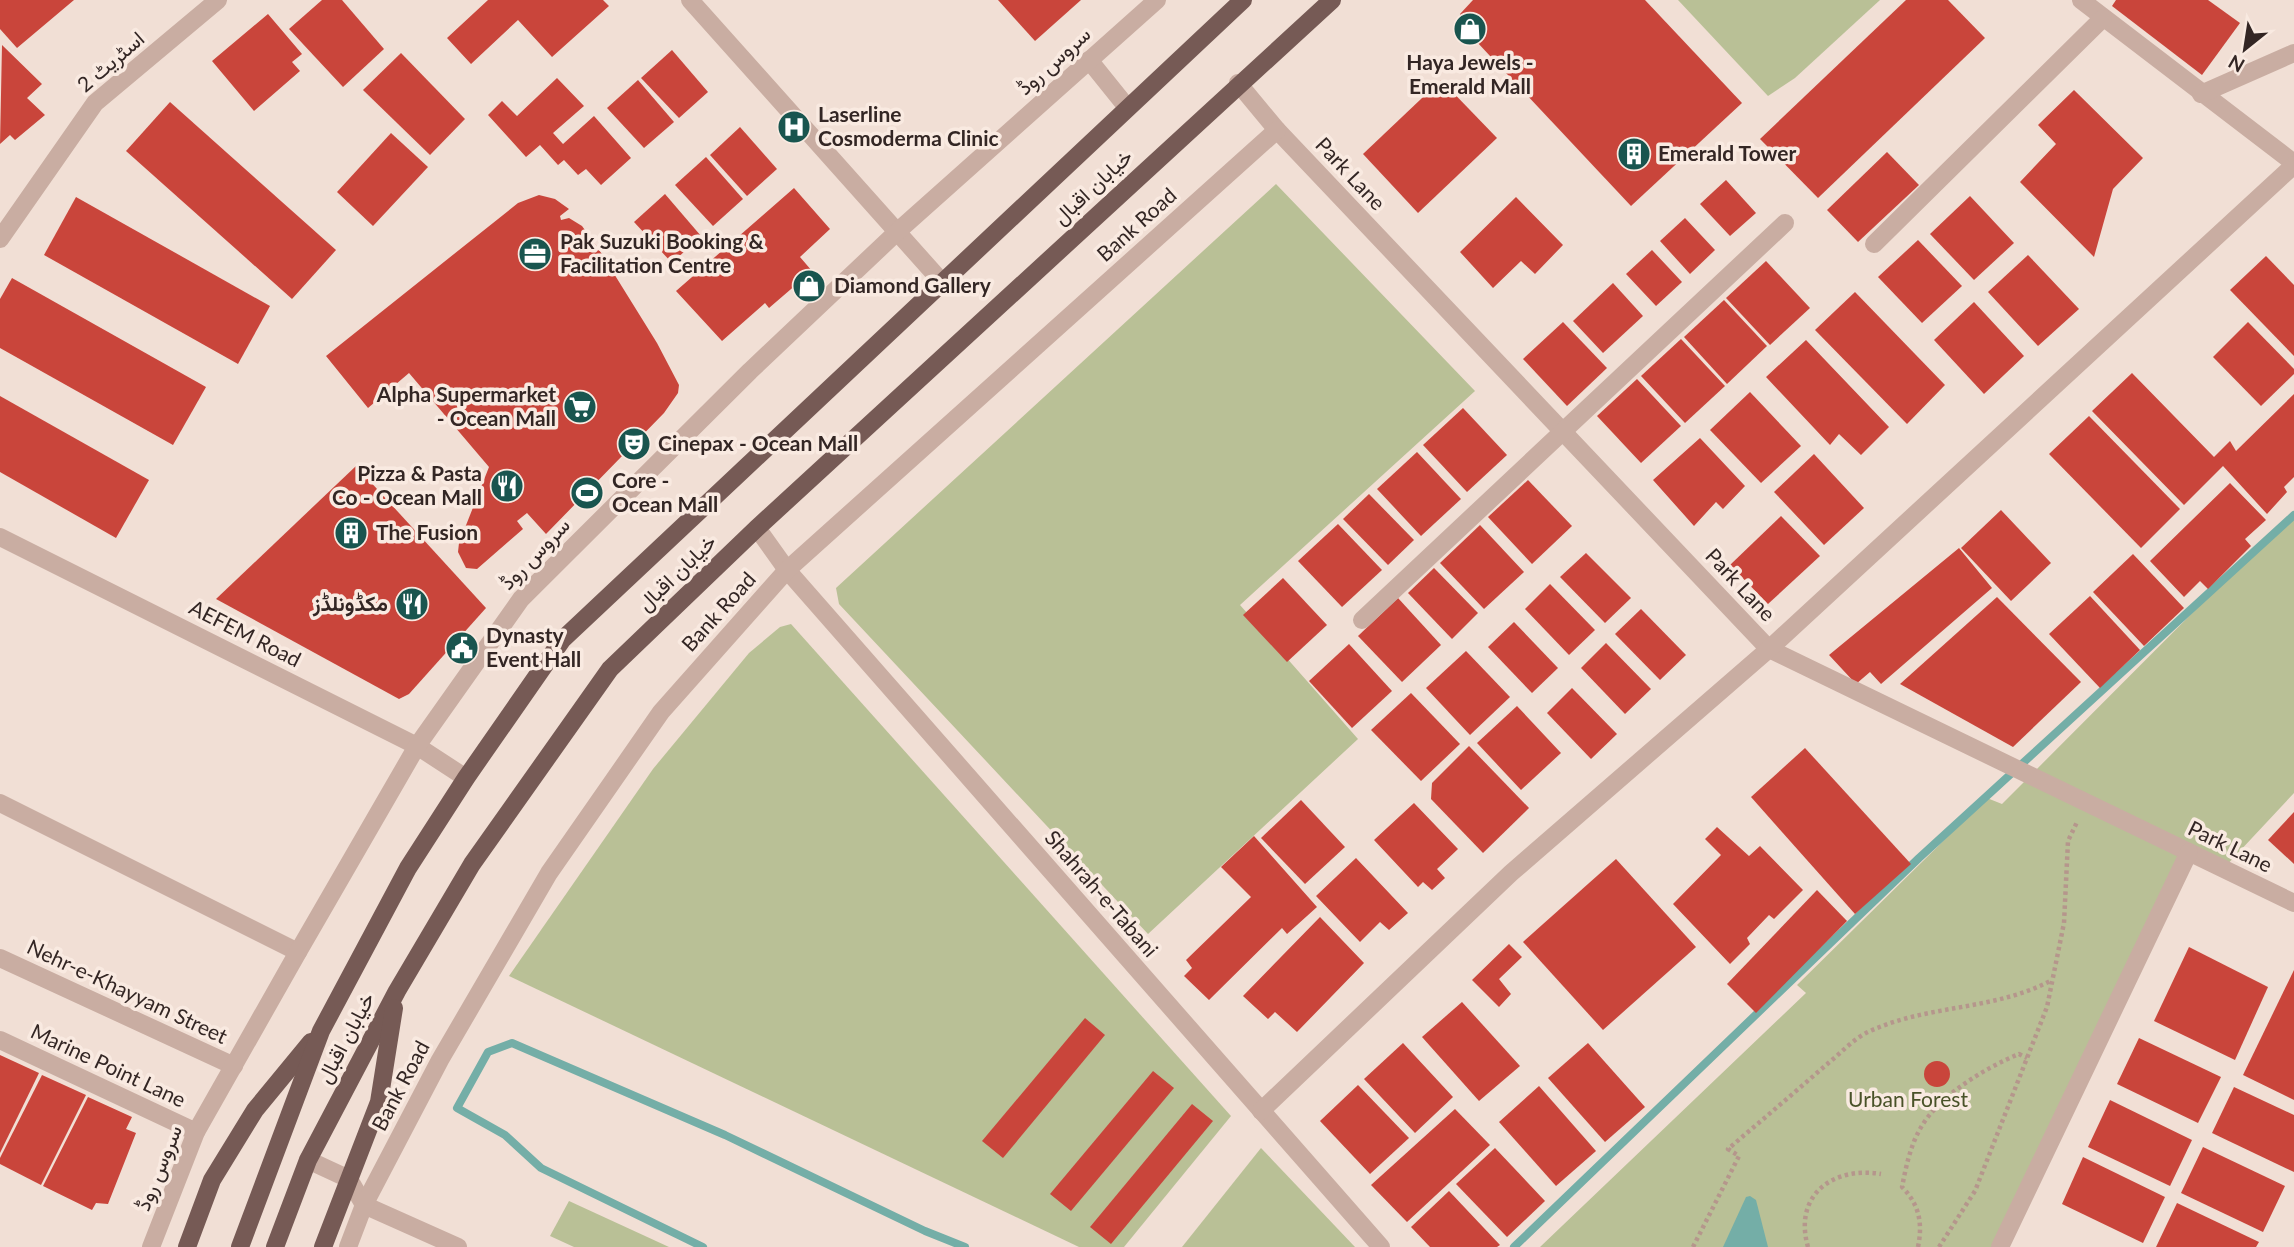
<svg xmlns="http://www.w3.org/2000/svg" width="2294" height="1247" font-family="Lato,Vazirmatn,sans-serif">
<style>
.green{fill:#b9c096}
.water{fill:#74aea7}
.lines{fill:none;stroke-linecap:round;stroke-linejoin:round}
.stream{stroke:#74aea7;stroke-width:8}
.building{fill:#c9453b}
.path{stroke:#b5968c;stroke-width:4.5;stroke-dasharray:3.5 3.5;stroke-linecap:butt}
.minor{stroke:#c9ada2;stroke-width:18}
.major{stroke:#765a55;stroke-width:18}
.labels{text-anchor:middle;stroke-width:7;stroke-linejoin:round;paint-order:stroke}
.street-label{font-size:21px;fill:#332624;stroke:#f9eae1}
.poi-label{font-size:21px;font-weight:bold;fill:#332624;stroke:#f9eae1;text-anchor:start}
.park-label{font-size:21px;fill:#495228;stroke:#f9eae1}
</style>
<rect width="100%" height="100%" fill="#f1dfd5"/>
<!-- green -->
<g class="green">
<polygon points="1678,0 1880,0 1795,78 1768,96"/>
<polygon points="1276,184 1475,391 1240,605 1358,739 1148,934 839,604 836,588"/>
<polygon points="2294,511 2294,793 2223,869 2189,852 2000,1247 1540,1247 1806,993 1797,985 1987,798 2002,804"/>
<polygon points="791,624 1231,1116 1124,1247 1079,1247 509,976 653,769 749,653 780,627"/>
<polygon points="1261,1148 1355,1247 1182,1247"/>
<polygon points="569,1201 669,1247 574,1247 550,1236"/>
</g>
<!-- water -->
<polygon class="water" points="1750,1196 1756,1200 1768,1247 1723,1247 1746,1197"/>
<g class="lines">
<!-- stream -->
<g class="stream">
<polyline points="703,1247 541,1168 505,1135 457,1108 488,1052 512,1043 725,1135 925,1231 965,1247"/>
<polyline points="1514,1247 1919,858 2294,515"/>
</g>
</g>
<!-- building -->
<g class="building">
<polygon points="0,0 74,0 17,48 0,29"/>
<polygon points="322,0 342,0 384,49 343,87 289,29"/>
<polygon points="488,0 603,0 609,6 552,57 518,20 471,64 447,38"/>
<polygon points="998,0 1081,0 1035,41"/>
<polygon points="1473,0 1645,0 1742,103 1631,206 1460,24 1460,14"/>
<polygon points="1906,0 1948,0 1985,38 1818,198 1760,139"/>
<polygon points="2116,0 2208,0 2240,23 2202,75 2112,6"/>
<polygon points="268,14 302,54 292,62 300,71 254,111 212,61"/>
<polygon points="2,45 42,84 27,98 45,115 15,140 10,135 0,144"/>
<polygon points="672,50 708,92 679,118 641,78"/>
<polygon points="401,53 465,119 430,155 363,90"/>
<polygon points="557,78 584,106 553,133 563,144 594,116 631,158 601,185 586,169 578,175 564,160 558,165 540,145 526,157 488,115 502,101 517,116"/>
<polygon points="638,80 674,122 644,148 607,108"/>
<polygon points="1441,80 1497,138 1418,213 1363,154"/>
<polygon points="2074,90 2143,158 2113,189 2094,257 2020,182 2056,144 2038,125"/>
<polygon points="170,102 336,250 292,299 126,151"/>
<polygon points="740,127 777,169 747,196 710,155"/>
<polygon points="391,133 428,167 373,226 337,192"/>
<polygon points="1887,152 1919,185 1858,242 1827,210"/>
<polygon points="706,157 743,199 713,226 675,185"/>
<polygon points="1726,180 1756,213 1730,236 1700,204"/>
<polygon points="794,188 830,229 800,257 812,271 769,308 765,303 722,341 676,291"/>
<polygon points="665,194 701,236 672,263 634,222"/>
<polygon points="539,195 555,199 569,209 560,216 561,220 569,218 582,226 598,248 657,343 679,385 678,393 664,413 546,534 527,513 517,521 523,529 477,569 466,568 458,552 459,543 489,467 409,373 368,408 326,356 518,203"/>
<polygon points="1970,196 2014,243 1974,280 1930,234"/>
<polygon points="76,197 270,306 238,364 44,255"/>
<polygon points="1516,197 1563,245 1535,274 1521,261 1493,288 1460,252"/>
<polygon points="1685,218 1715,250 1690,274 1660,241"/>
<polygon points="1918,240 1962,286 1922,323 1878,277"/>
<polygon points="1652,250 1682,282 1656,306 1626,274"/>
<polygon points="2028,255 2079,309 2038,346 1988,292"/>
<polygon points="2266,256 2294,285 2294,356 2230,290"/>
<polygon points="1766,261 1810,308 1770,345 1726,298"/>
<polygon points="12,278 206,387 173,445 0,348 0,299"/>
<polygon points="1613,283 1643,316 1603,353 1573,321"/>
<polygon points="1855,292 1945,385 1907,424 1815,330"/>
<polygon points="1724,300 1767,346 1727,384 1684,337"/>
<polygon points="1974,302 2024,356 1984,394 1934,340"/>
<polygon points="1563,322 1607,368 1567,406 1523,359"/>
<polygon points="2248,322 2294,369 2294,374 2261,406 2213,357"/>
<polygon points="1681,339 1725,386 1685,423 1641,376"/>
<polygon points="1806,340 1889,427 1861,455 1839,434 1830,445 1766,377"/>
<polygon points="2132,373 2214,457 2230,441 2236,451 2294,394 2294,477 2284,487 2287,492 2267,514 2223,466 2184,505 2092,411"/>
<polygon points="1637,379 1681,426 1641,463 1597,416"/>
<polygon points="1750,392 1801,446 1761,483 1710,430"/>
<polygon points="0,396 149,480 116,538 0,472"/>
<polygon points="1463,408 1507,455 1467,492 1423,445"/>
<polygon points="2089,416 2180,509 2141,548 2049,454"/>
<polygon points="1700,438 1745,486 1723,509 1716,502 1694,526 1653,480"/>
<polygon points="1417,452 1461,499 1421,536 1377,489"/>
<polygon points="1814,454 1864,508 1824,545 1774,492"/>
<polygon points="356,466 486,608 409,694 399,699 216,599"/>
<polygon points="1528,480 1572,526 1532,564 1488,517"/>
<polygon points="2230,483 2266,520 2245,539 2251,546 2208,589 2200,581 2184,597 2150,561"/>
<polygon points="1369,494 1414,540 1388,565 1343,519"/>
<polygon points="2001,510 2051,563 2011,601 1961,548"/>
<polygon points="1781,516 1820,556 1768,604 1730,565"/>
<polygon points="1338,524 1382,570 1342,607 1298,561"/>
<polygon points="1480,525 1524,572 1484,609 1440,563"/>
<polygon points="1959,548 1992,588 1881,684 1870,672 1856,684 1829,655"/>
<polygon points="1586,553 1631,598 1605,623 1560,577"/>
<polygon points="2133,554 2184,608 2144,646 2093,592"/>
<polygon points="1434,568 1478,613 1452,639 1408,593"/>
<polygon points="1283,578 1327,625 1287,662 1243,615"/>
<polygon points="1550,584 1595,630 1569,655 1525,609"/>
<polygon points="2090,596 2140,650 2100,688 2049,634"/>
<polygon points="1997,597 2081,682 2013,747 1900,684"/>
<polygon points="1398,598 1441,645 1402,682 1358,636"/>
<polygon points="1641,609 1686,655 1660,680 1615,634"/>
<polygon points="1514,622 1558,668 1532,693 1488,647"/>
<polygon points="1606,643 1651,689 1625,714 1581,668"/>
<polygon points="1349,644 1392,691 1352,728 1309,681"/>
<polygon points="1466,651 1510,697 1470,735 1426,688"/>
<polygon points="1572,688 1617,734 1591,759 1547,713"/>
<polygon points="1411,693 1460,744 1421,781 1371,730"/>
<polygon points="1517,706 1561,753 1521,790 1477,743"/>
<polygon points="1469,746 1529,808 1483,853 1431,799 1432,783"/>
<polygon points="1805,748 1911,864 1855,914 1751,797"/>
<polygon points="1301,800 1345,847 1305,884 1261,838"/>
<polygon points="1414,803 1458,849 1437,869 1445,878 1432,890 1423,882 1418,887 1374,840"/>
<polygon points="2294,812 2294,864 2268,840"/>
<polygon points="1717,827 1749,856 1760,846 1803,890 1774,919 1769,915 1747,938 1750,944 1730,964 1673,904 1721,855 1705,839"/>
<polygon points="1254,836 1317,907 1287,934 1282,928 1209,1000 1184,976 1192,968 1186,960 1251,897 1221,867"/>
<polygon points="1356,858 1408,913 1389,930 1380,922 1360,942 1316,896"/>
<polygon points="1616,859 1696,947 1603,1030 1523,942"/>
<polygon points="1817,890 1847,921 1756,1013 1727,984"/>
<polygon points="1320,917 1364,963 1297,1032 1275,1012 1268,1019 1243,996"/>
<polygon points="1509,944 1522,957 1499,979 1511,994 1499,1007 1472,980"/>
<polygon points="2189,947 2268,987 2235,1060 2154,1021"/>
<polygon points="2294,970 2294,1100 2243,1075"/>
<polygon points="1462,1002 1520,1066 1479,1101 1422,1037"/>
<polygon points="1085,1018 1105,1035 1003,1158 982,1141"/>
<polygon points="2139,1038 2221,1077 2198,1123 2117,1084"/>
<polygon points="1403,1043 1453,1097 1415,1133 1364,1079"/>
<polygon points="1588,1043 1645,1107 1605,1142 1548,1078"/>
<polygon points="0,1055 39,1073 0,1153"/>
<circle cx="1937" cy="1074" r="13"/>
<polygon points="1153,1071 1174,1088 1071,1211 1050,1194"/>
<polygon points="42,1075 86,1095 41,1185 0,1164 0,1158"/>
<polygon points="1358,1085 1409,1138 1370,1174 1320,1121"/>
<polygon points="1539,1086 1596,1151 1556,1186 1499,1122"/>
<polygon points="2234,1087 2294,1115 2294,1172 2212,1133"/>
<polygon points="88,1097 132,1117 126,1129 136,1133 108,1204 96,1203 92,1210 43,1186"/>
<polygon points="2110,1100 2192,1140 2170,1186 2088,1147"/>
<polygon points="1192,1104 1213,1121 1111,1244 1090,1227"/>
<polygon points="1455,1109 1490,1145 1407,1222 1371,1185"/>
<polygon points="2203,1147 2285,1186 2263,1232 2181,1193"/>
<polygon points="1495,1148 1545,1201 1507,1237 1456,1184"/>
<polygon points="2083,1157 2165,1197 2143,1243 2062,1204"/>
<polygon points="1449,1191 1500,1245 1497,1247 1430,1247 1411,1227"/>
<polygon points="2177,1203 2259,1242 2256,1247 2156,1247"/>
</g>
<g class="lines">
<!-- path -->
<g class="path">
<path d="M1693 1247 1739 1156 1728 1149C1761 1121 1794 1093 1826 1065 1839 1055 1853 1039 1868 1032 1927 1004 1995 1011 2052 980"/>
<path d="M1808 1247C1793 1195 1833 1166 1881 1174"/>
<path d="M1918 1247C1923 1223 1919 1204 1902 1187 1906 1167 1910 1147 1920 1129 1938 1096 1985 1068 2019 1054L2027 1058"/>
<polyline points="1939,1247 1975,1191 2047,1007 2064,923 2068,841 2077,822"/>
</g>
<!-- minor -->
<g class="minor">
<polyline points="690,0 941,281"/>
<polyline points="2081,0 2294,163"/>
<polyline points="1089,60 1126,106"/>
<polyline points="1238,83 1277,130 1769,649 2294,903"/>
<polyline points="2201,94 2294,53"/>
<polyline points="0,239 95,103 218,0"/>
<polyline points="1874,244 2103,18"/>
<polyline points="757,528 787,570 1381,1247"/>
<polyline points="0,537 417,746 466,778"/>
<polyline points="1362,620 1785,223"/>
<polyline points="0,803 298,952"/>
<polyline points="0,958 234,1066"/>
<polyline points="0,1040 196,1132"/>
<polyline points="1261,1111 1511,873 1769,649 2294,165"/>
<polyline points="308,1160 349,1179 364,1205 458,1247"/>
<polyline points="151,1247 196,1132 298,952 417,746 521,599 750,371 898,231 1157,0"/>
<polyline points="348,1247 364,1205 440,1060 549,873 661,712 787,570 1277,130"/>
<polyline points="2000,1247 2189,852"/>
</g>
<!-- major -->
<g class="major">
<polyline points="187,1247 212,1180 255,1110 311,1042"/>
<polyline points="240,1247 321,1031 408,868 466,778 562,640 1243,0"/>
<polyline points="275,1247 308,1160 397,991 472,864 610,669 757,528 1332,0"/>
<polyline points="323,1247 379,1102 394,1008"/>
</g>
</g>
<!-- icons -->
<defs>
<symbol id="shop-disc" viewBox="-11 -11 22 22"><circle r="9.5" fill="#19554f" stroke="#f9eae1"/><path d="M-5-2.5h2.3a2.7 3.5 0 0 1 5.4 0H5L5.5 6h-11ZM-1.5-2.5h3a1.5 2.3 0 0 0-3 0Z" fill="#fff"/></symbol>
<symbol id="hospital-disc" viewBox="-11 -11 22 22"><circle r="9.5" fill="#19554f" stroke="#f9eae1"/><path d="M-5-5h3v3.5h4V-5h3V5h-3V1.5h-4V5h-3Z" fill="#fff"/></symbol>
<symbol id="building-disc" viewBox="-11 -11 22 22"><circle r="9.5" fill="#19554f" stroke="#f9eae1"/><path d="M-4-6H4V6H1V3H-1V6H-4ZM-2.5-4.3h1.7v1.8h-1.7ZM.8-4.3h1.7v1.8H.8ZM-2.5-1h1.7V.8h-1.7ZM.8-1h1.7V.8H.8Z" fill="#fff"/></symbol>
<symbol id="office-disc" viewBox="-11 -11 22 22"><circle r="9.5" fill="#19554f" stroke="#f9eae1"/><path d="M-6-3h4V-5.5h4V-3h4V5H-6ZM-1-4.5V-3h2v-1.5ZM-6 0V1H6V0Z" fill="#fff"/></symbol>
<symbol id="supermarket-disc" viewBox="-11 -11 22 22"><circle r="9.5" fill="#19554f" stroke="#f9eae1"/><path d="M-6-5.5h2.5l.6 2H6L4.5 2H-2.5L-4.4-4H-6ZM-1.5 3.2a1.3 1.3 0 1 0 .1 0ZM3 3.2a1.3 1.3 0 1 0 .1 0Z" fill="#fff"/></symbol>
<symbol id="theatre-disc" viewBox="-11 -11 22 22"><circle r="9.5" fill="#19554f" stroke="#f9eae1"/><path d="M-5-5.5Q0-4 5-5.5V0Q5 5 0 6Q-5 5-5 0ZM-3.3-2.5H-1v1.5H-3.3ZM1-2.5H3.3v1.5H1ZM-2.8 1Q0 5.5 2.8 1Z" fill="#fff"/></symbol>
<symbol id="restaurant-disc" viewBox="-11 -11 22 22"><circle r="9.5" fill="#19554f" stroke="#f9eae1"/><path d="M-5-6h1v4h1v-4h1v4h1v-4h1v5L-1.5 .5V6h-2V.5L-5-1ZM5-6V6H3V1.5H1.5Q1.5-4 5-6Z" fill="#fff"/></symbol>
<symbol id="stadium-disc" viewBox="-11 -11 22 22"><circle r="9.5" fill="#19554f" stroke="#f9eae1"/><path d="M0-5a6.5 5 0 1 0 0 10a6.5 5 0 1 0 0-10ZM-3.5-1.8h7v3.6h-7Z" fill="#fff"/></symbol>
<symbol id="civic-disc" viewBox="-11 -11 22 22"><circle r="9.5" fill="#19554f" stroke="#f9eae1"/><path d="M-.6-6.5H3V-4.5H.6V-3L4-1V1h2V6H-6V1h2V-1L-.6-3ZM-1.2 2.5V6h2.4V2.5Z" fill="#fff"/></symbol>
</defs>
<g fill-rule="evenodd">
<use href="#shop-disc" x="1451" y="10" width="38" height="38"/>
<use href="#hospital-disc" x="775" y="108" width="38" height="38"/>
<use href="#building-disc" x="1615" y="135" width="38" height="38"/>
<use href="#office-disc" x="516" y="235" width="38" height="38"/>
<use href="#shop-disc" x="790" y="267" width="38" height="38"/>
<use href="#supermarket-disc" x="561" y="388" width="38" height="38"/>
<use href="#theatre-disc" x="615" y="425" width="38" height="38"/>
<use href="#restaurant-disc" x="488" y="467" width="38" height="38"/>
<use href="#stadium-disc" x="568" y="474" width="38" height="38"/>
<use href="#building-disc" x="332" y="514" width="38" height="38"/>
<use href="#restaurant-disc" x="393" y="585" width="38" height="38"/>
<use href="#civic-disc" x="443" y="629" width="38" height="38"/>
</g>
<g class="labels">
<!-- street labels -->
<g class="street-label">
<text transform="translate(1054 61) rotate(-42)" y="7">سروس روڈ</text>
<text transform="translate(111 62) rotate(-41)" y="7">اسٹریٹ 2</text>
<text transform="translate(1350 174) rotate(47)" y="7">Park Lane</text>
<text transform="translate(1093 187) rotate(-43)" y="7">خیابان اقبال</text>
<text transform="translate(1137 225) rotate(-42)" y="7">Bank Road</text>
<text transform="translate(535 554) rotate(-46)" y="7">سروس روڈ</text>
<text transform="translate(677 573) rotate(-44)" y="7">خیابان اقبال</text>
<text transform="translate(1740 585) rotate(47)" y="7">Park Lane</text>
<text transform="translate(719 612) rotate(-48)" y="7">Bank Road</text>
<text transform="translate(245 634) rotate(27)" y="7">AEFEM Road</text>
<text transform="translate(2230 847) rotate(26)" y="7">Park Lane</text>
<text transform="translate(1101 894) rotate(49)" y="7">Shahrah-e-Tabani</text>
<text transform="translate(127 992) rotate(25)" y="7">Nehr-e-Khayyam Street</text>
<text transform="translate(346 1038) rotate(-62)" y="7">خیابان اقبال</text>
<text transform="translate(108 1066) rotate(25)" y="7">Marine Point Lane</text>
<text transform="translate(401 1086) rotate(-62)" y="7">Bank Road</text>
<text transform="translate(159 1168) rotate(-68)" y="7">سروس روڈ</text>
</g>
<!-- poi labels -->
<g class="poi-label">
<text x="1470" y="70" text-anchor="middle">Haya Jewels -<tspan x="1470" dy="24">Emerald Mall</tspan></text>
<text x="818" y="122">Laserline<tspan x="818" dy="24">Cosmoderma Clinic</tspan></text>
<text x="1658" y="161">Emerald Tower</text>
<text x="560" y="249">Pak Suzuki Booking &amp;<tspan x="560" dy="24">Facilitation Centre</tspan></text>
<text x="834" y="293">Diamond Gallery</text>
<text x="556" y="402" text-anchor="end">Alpha Supermarket<tspan x="556" dy="24">- Ocean Mall</tspan></text>
<text x="658" y="451">Cinepax - Ocean Mall</text>
<text x="482" y="481" text-anchor="end">Pizza &amp; Pasta<tspan x="482" dy="24">Co - Ocean Mall</tspan></text>
<text x="612" y="488">Core -<tspan x="612" dy="24">Ocean Mall</tspan></text>
<text x="376" y="540">The Fusion</text>
<text x="388" y="611" text-anchor="end">مکڈونلڈز</text>
<text x="486" y="643">Dynasty<tspan x="486" dy="24">Event Hall</tspan></text>
</g>
<!-- park labels -->
<g class="park-label">
<text x="1908" y="1107">Urban Forest</text>
</g>
</g>
<!-- north arrow -->
<g transform="translate(2245 49) rotate(210)" stroke="#f9eae1" stroke-width="5" paint-order="stroke">
<path d="M0-5L12 26L0 18L-12 26Z" fill="#332624"/>
<text y="-10" font-size="19" font-weight="bold" text-anchor="middle" fill="#332624">N</text>
</g>
</svg>
